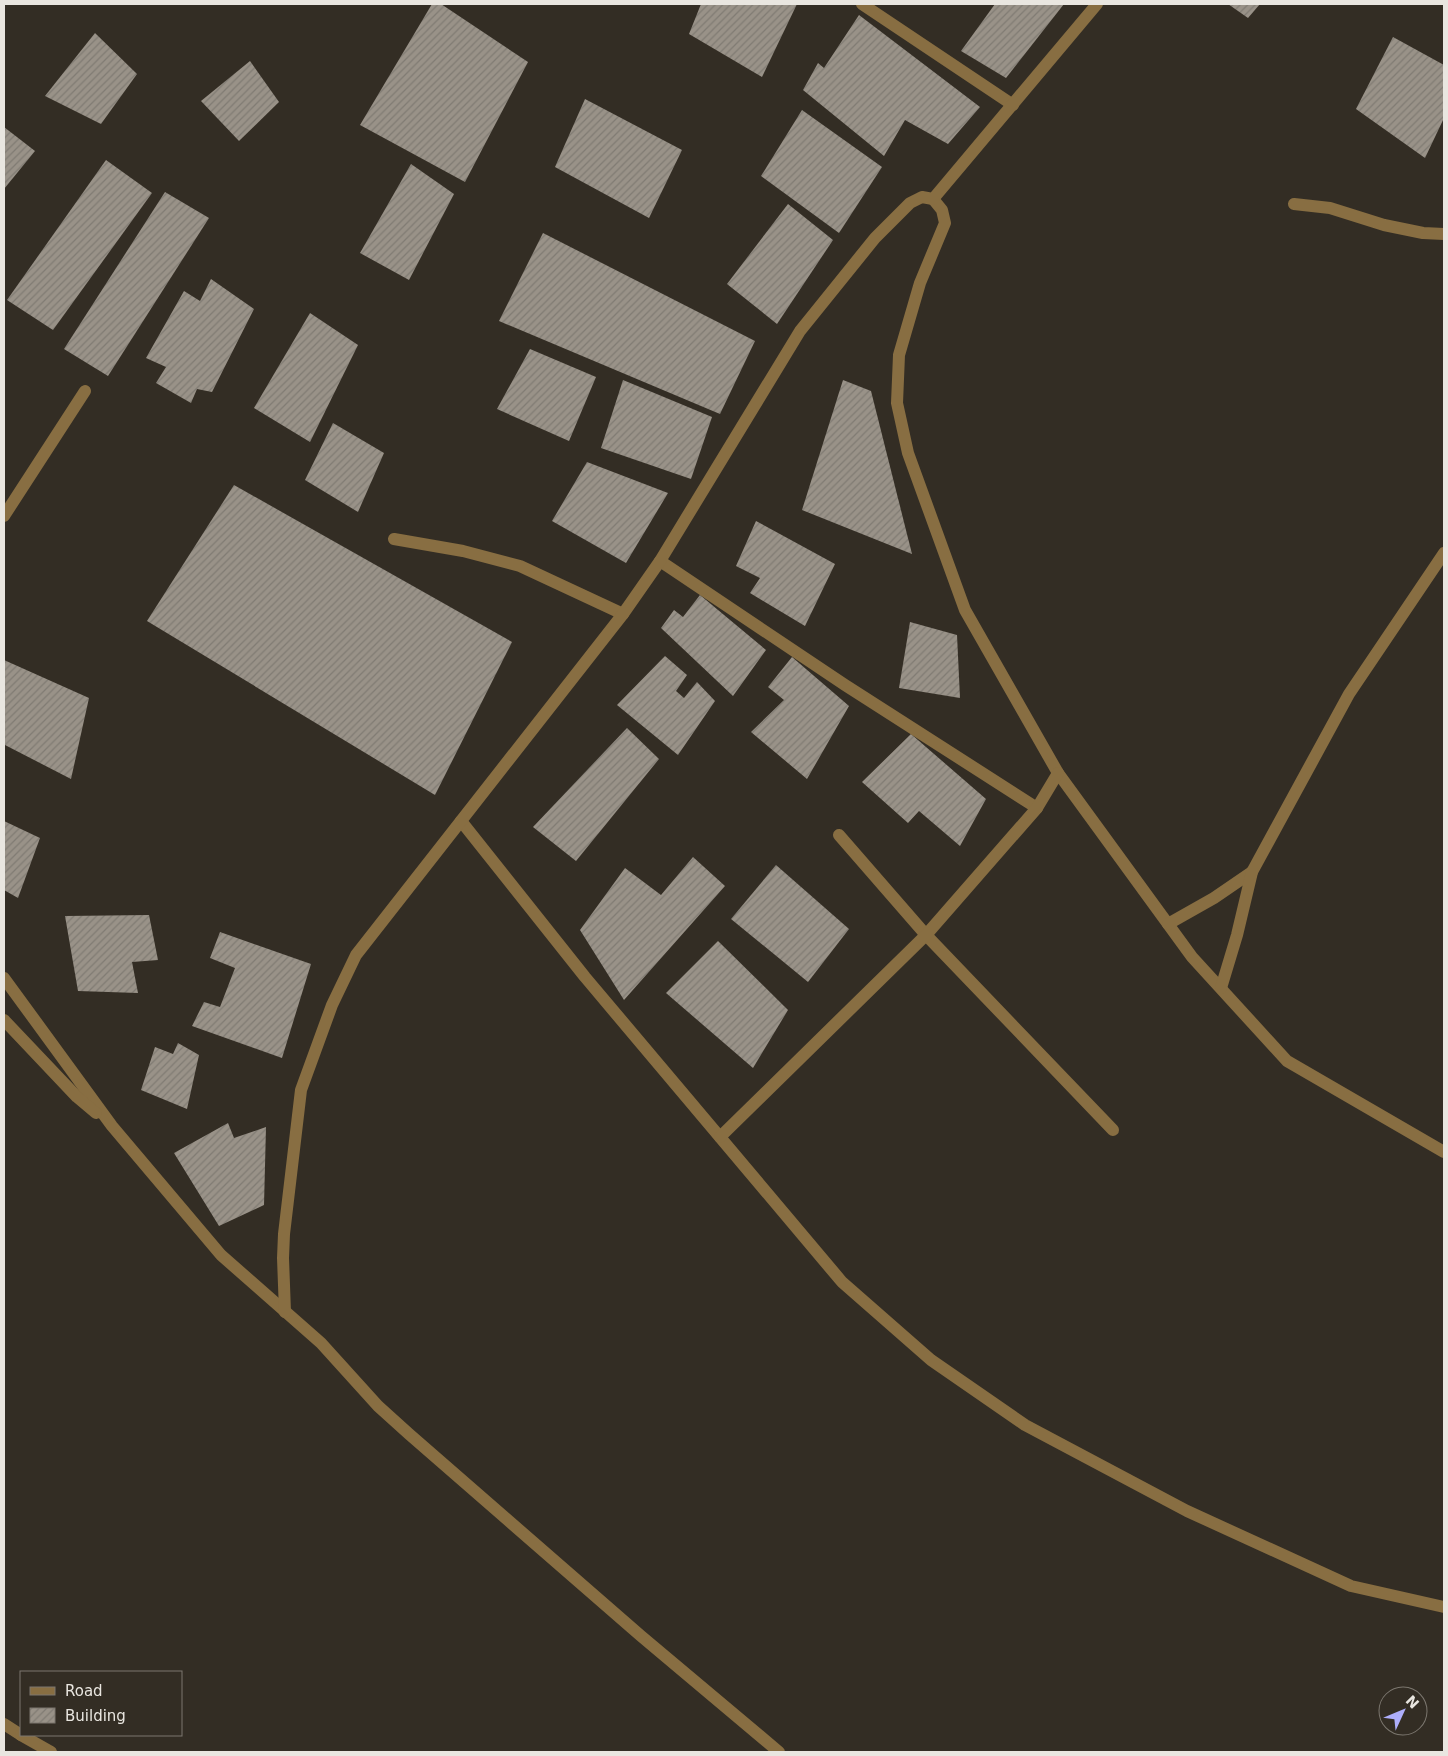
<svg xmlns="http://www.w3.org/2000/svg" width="1448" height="1756" font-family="'DejaVu Sans',sans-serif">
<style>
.building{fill:url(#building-hatch)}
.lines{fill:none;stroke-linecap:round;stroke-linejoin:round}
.minor{stroke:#886e42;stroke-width:12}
</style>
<defs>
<pattern id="building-hatch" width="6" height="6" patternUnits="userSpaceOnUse" patternTransform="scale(1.25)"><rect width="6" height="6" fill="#999288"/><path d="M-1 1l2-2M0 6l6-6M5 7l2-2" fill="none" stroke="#807b73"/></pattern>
</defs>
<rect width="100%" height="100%" fill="#332d24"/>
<!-- building -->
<g class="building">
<polygon points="432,4 441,4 528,62 465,182 360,125"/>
<polygon points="701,4 797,4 762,77 689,34"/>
<polygon points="995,4 1064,4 1006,78 961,51"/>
<polygon points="1228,4 1260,4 1248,18"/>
<polygon points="859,15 980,107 948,144 905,120 884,156 803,90 818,63 824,68"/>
<polygon points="95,33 137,74 101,124 45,96"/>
<polygon points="1393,37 1444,65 1444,118 1425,158 1356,109"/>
<polygon points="250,61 279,102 239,141 201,101"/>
<polygon points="585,99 682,150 649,218 555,167"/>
<polygon points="802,110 882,167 839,233 761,176"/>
<polygon points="4,127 35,151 4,189"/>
<polygon points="106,160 152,193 53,330 7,300"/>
<polygon points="411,164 454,194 409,280 360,253"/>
<polygon points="165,192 209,218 108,376 64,349"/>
<polygon points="788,204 833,240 777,324 727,284"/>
<polygon points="543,233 755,341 720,414 499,321"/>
<polygon points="211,279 254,309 212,392 197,389 191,403 156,383 166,367 146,358 184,291 200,301"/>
<polygon points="310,313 358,345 310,442 254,408"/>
<polygon points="530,349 596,377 569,441 497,409"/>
<polygon points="623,380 712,417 691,479 601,448"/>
<polygon points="843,380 871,391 912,554 802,510"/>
<polygon points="333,423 384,453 358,512 305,480"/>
<polygon points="587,462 668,493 626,563 552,521"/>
<polygon points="234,485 512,642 435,795 147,621"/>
<polygon points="756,521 835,564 805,626 750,593 760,578 736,566"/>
<polygon points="700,595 766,650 733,696 661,628 674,610 683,617"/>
<polygon points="910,622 957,635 960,698 899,688"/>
<polygon points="665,656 687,675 676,691 684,698 697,682 715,701 678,755 617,705"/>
<polygon points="792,657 849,706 807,779 751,732 784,700 768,687"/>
<polygon points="4,660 89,698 71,779 5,745 4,749"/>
<polygon points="627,728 659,759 576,861 533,827"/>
<polygon points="911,734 986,799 960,846 919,811 908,823 862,782"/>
<polygon points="4,821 40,838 18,898 4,890"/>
<polygon points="693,857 725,886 624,1000 580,930 625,868 661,895"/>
<polygon points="776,865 849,929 808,982 731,919"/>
<polygon points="149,915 158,960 132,962 138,993 78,991 65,916"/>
<polygon points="220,932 311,964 282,1058 192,1026 204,1002 220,1007 235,968 210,958"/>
<polygon points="718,941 788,1010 753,1068 666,993"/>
<polygon points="178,1043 199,1055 187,1109 141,1090 155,1047 173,1054"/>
<polygon points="228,1123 234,1138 266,1127 264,1205 219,1226 174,1153"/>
</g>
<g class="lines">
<!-- minor -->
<g class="minor">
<polyline points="862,4 1013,105"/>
<polyline points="933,199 942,210 945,223 920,283 899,355 897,403 908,453 965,610 1058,773 1192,957 1287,1061 1444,1152"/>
<polyline points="1294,204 1330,208 1384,225 1423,233 1444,234"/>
<polyline points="4,516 85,391"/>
<polyline points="394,539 463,551 520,566 623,614"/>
<polyline points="660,561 845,685 1037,808"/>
<polyline points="461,821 585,977 842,1282 931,1360 1025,1425 1187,1511 1351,1586 1444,1607"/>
<polyline points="839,835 926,935 1113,1130"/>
<polyline points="1168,924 1214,898 1252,872"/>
<polyline points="4,978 112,1126 221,1255 321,1343 378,1406 409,1434 641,1636 779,1752"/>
<polyline points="1221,988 1237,935 1252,872 1349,694 1444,553"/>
<polyline points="4,1020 77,1097 96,1113"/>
<polyline points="720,1137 926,935 1037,808 1058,773"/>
<polyline points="285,1312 283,1258 284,1234 301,1090 332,1005 356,955 623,614 660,561 800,331 875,238 910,203 922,197 933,199 1097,4"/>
<polyline points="4,1724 21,1735"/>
<polyline points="21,1735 51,1752"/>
</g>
</g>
<!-- border -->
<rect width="1448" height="1756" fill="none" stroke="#e9e6e0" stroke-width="10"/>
<!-- legend -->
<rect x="20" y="1671" width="162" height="65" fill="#332d24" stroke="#7c776f"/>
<rect x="30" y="1687" width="25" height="8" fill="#886e42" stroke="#7c776f"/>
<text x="65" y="1696" font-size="15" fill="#e9e6e0">Road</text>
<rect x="30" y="1708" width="25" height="15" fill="url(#building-hatch)" stroke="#7c776f"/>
<text x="65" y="1721" font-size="15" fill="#e9e6e0">Building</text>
<!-- north arrow -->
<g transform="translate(1403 1711) rotate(46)"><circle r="24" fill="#332d24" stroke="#7c776f"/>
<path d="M0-4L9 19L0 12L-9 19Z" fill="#aeaefb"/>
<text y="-8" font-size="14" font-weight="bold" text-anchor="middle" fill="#e9e6e0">N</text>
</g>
</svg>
